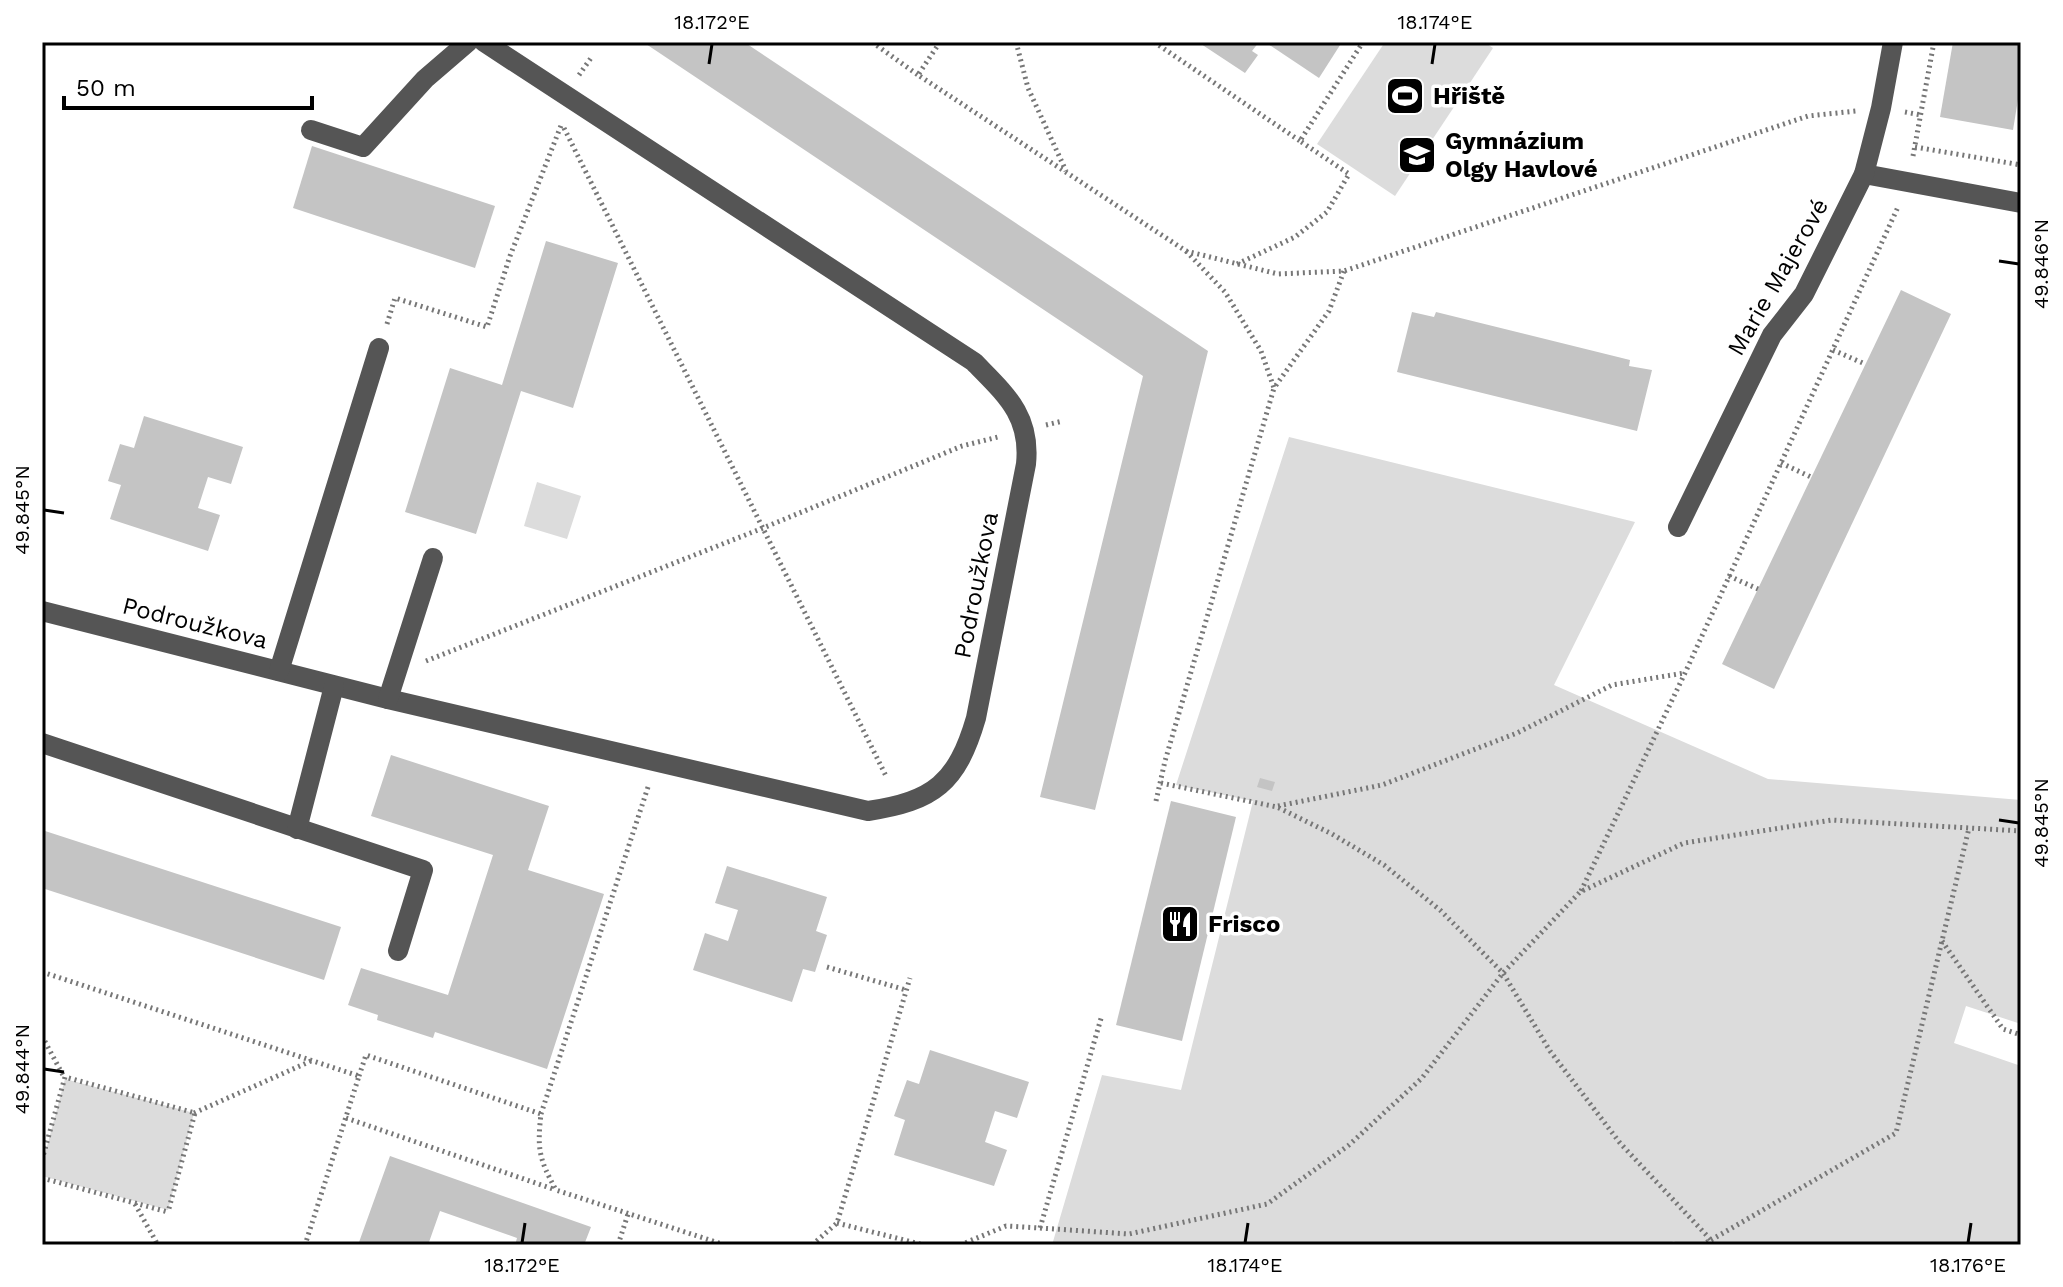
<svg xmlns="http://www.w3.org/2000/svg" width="2063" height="1287" font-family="'Work Sans',sans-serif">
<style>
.green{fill:#dcdcdc}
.building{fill:#c4c4c4}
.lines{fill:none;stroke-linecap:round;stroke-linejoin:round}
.path{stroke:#777;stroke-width:5;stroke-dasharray:2 4;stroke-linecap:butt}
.minor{stroke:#555;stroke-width:20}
.ticks{fill:none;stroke:#000;stroke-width:3}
.labels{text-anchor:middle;stroke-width:7;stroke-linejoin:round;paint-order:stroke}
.poi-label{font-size:24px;font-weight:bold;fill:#000;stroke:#fff;text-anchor:start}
.street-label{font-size:24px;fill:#000;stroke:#fff}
.neatline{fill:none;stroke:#000;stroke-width:3}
.ticks-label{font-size:20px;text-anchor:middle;fill:#000}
</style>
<rect width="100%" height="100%" fill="#fff"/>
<!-- green -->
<g class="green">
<polygon points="1385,42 1484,42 1493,48 1395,196 1317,144"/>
<polygon points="1289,437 1635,522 1554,685 1768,779 2021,800 2021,1024 1966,1006 1954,1043 2021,1066 2021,1245 1677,1245 1674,1241 1666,1245 1052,1245 1102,1075 1181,1090 1253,801 1176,785"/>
<polygon points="537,482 581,496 567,539 524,526"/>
<polygon points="65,1079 194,1113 168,1210 42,1176 42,1165"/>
</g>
<!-- building -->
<g class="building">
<polygon points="643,42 744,42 1208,351 1095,810 1040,797 1143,376"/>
<polygon points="1198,42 1259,42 1252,51 1258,55 1245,73"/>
<polygon points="1265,42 1342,42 1319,78"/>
<polygon points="1953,42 2021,42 2021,81 2013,130 1940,117"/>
<polygon points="312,146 495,206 475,268 293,208"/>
<polygon points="546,241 618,263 573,408 521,391 476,534 405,512 450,368 502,385"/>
<polygon points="1901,290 1951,314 1774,689 1722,664"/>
<polygon points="1412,312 1434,317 1436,312 1630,360 1629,366 1652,370 1637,431 1397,372"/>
<polygon points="144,416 243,447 231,484 208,477 198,508 220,515 208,551 110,519 121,485 108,481 120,444 134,448"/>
<polygon points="391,755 549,806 528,870 604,894 547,1069 435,1032 433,1038 377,1020 378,1015 348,1005 361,968 448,995 493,855 371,816"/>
<polygon points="1260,778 1275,782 1272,791 1257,787"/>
<polygon points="1171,801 1236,817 1182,1041 1116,1025"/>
<polygon points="42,830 341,927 324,980 42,888"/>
<polygon points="727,866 827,897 816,931 827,935 815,972 803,969 792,1002 693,970 705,933 728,941 738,910 715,903"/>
<polygon points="930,1050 1029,1082 1017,1118 995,1111 985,1142 1007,1150 994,1186 894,1155 905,1120 894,1116 907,1080 919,1084"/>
<polygon points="390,1156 591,1227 584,1245 515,1245 517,1238 440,1211 428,1245 358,1245"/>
</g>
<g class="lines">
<!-- path -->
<g class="path">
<polyline points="872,42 918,75"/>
<polyline points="940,42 918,75 1186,251 1278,274 1344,271 1808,116 1856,111"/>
<polyline points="1016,42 1028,88 1066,171"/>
<polyline points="1154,42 1300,141"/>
<polyline points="579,75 591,58"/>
<polyline points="1905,112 1921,115"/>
<polyline points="564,128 887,778"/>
<polyline points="1915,147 2021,165"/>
<polyline points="1913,156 1934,42"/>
<polyline points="1186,251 1225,292 1261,351 1274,388 1329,311 1344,271"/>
<polyline points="1237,264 1295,237 1327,212 1349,174 1300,141 1363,42"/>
<polyline points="387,324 395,298 487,327 510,256 562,123"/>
<polyline points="1833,350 1865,364"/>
<polyline points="1046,425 1063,421"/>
<polyline points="1781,463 1811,477"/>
<polyline points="1729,576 1758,589"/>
<polyline points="426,661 763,528 962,446 998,437"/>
<polyline points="1161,783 1277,807 1332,834 1384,865 1440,910 1503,973 1550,1051 1620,1143 1711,1240 1702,1245"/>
<polyline points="1156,801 1165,761 1274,388"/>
<polyline points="1278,806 1382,785 1517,733 1612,685 1684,673"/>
<polyline points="1581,891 1685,673 1898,207"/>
<polyline points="1942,941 2003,1029 2021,1035"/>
<polyline points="827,967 906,990"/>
<polyline points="42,972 359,1076 305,1245"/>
<polyline points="42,1036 64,1077"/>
<path d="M359 1076 366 1055 541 1114C537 1149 539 1159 556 1190L725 1245"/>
<polyline points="194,1113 311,1061"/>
<polyline points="541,1114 649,784"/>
<polyline points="346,1118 556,1190"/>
<polyline points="42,1160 65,1077 195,1113 168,1212"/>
<polyline points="42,1178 168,1212"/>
<polyline points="135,1204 158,1245"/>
<polyline points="837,1223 924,1245"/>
<polyline points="1040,1228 1129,1234 1267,1204 1349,1145 1422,1078 1503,973 1580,892 1684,843 1832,820 2021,831"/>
<polyline points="1711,1240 1896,1133 1969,828"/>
<polyline points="618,1245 628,1214"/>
<polyline points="812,1245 837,1223 910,978"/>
<polyline points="960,1245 1006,1226 1040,1228 1102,1015"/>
</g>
<!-- minor -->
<g class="minor">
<polyline points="311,130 363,147 425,79 468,42"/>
<polyline points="1864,174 2021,203"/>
<polyline points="1678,527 1772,335 1804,294 1864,174 1881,108 1893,42"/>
<path d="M42 611 388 699 868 811C934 801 957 783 976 718L1026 464C1031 415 1005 394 974 362L484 42"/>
<polyline points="279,671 379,348"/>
<polyline points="388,699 433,558"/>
<polyline points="42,743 423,870 398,951"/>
<polyline points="297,829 334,686"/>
</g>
</g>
<!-- ticks -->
<path class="ticks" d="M709 64 712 44M1432 64 1435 44M1999 261 2019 264M44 510 64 513M1999 820 2019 823M44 1069 64 1072M522 1243 525 1223M1245 1243 1248 1223M1968 1243 1971 1223"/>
<!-- icons -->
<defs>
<symbol id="stadium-square" viewBox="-11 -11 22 22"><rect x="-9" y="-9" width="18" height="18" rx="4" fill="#000" stroke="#fff"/><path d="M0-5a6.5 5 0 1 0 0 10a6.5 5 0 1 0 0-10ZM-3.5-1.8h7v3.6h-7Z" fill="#fff"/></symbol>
<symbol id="school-square" viewBox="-11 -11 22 22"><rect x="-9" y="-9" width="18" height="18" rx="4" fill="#000" stroke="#fff"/><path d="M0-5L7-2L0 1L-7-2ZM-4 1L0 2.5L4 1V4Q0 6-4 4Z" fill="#fff"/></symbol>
<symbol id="restaurant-square" viewBox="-11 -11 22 22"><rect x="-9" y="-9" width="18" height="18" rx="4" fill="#000" stroke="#fff"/><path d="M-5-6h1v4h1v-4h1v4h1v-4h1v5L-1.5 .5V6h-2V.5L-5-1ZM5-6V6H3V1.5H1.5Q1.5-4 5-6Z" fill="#fff"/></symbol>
</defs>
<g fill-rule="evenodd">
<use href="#stadium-square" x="1383" y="74" width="44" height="44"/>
<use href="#school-square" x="1395" y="133" width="44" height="44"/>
<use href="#restaurant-square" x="1158" y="902" width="44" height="44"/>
</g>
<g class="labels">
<!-- poi labels -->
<g class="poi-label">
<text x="1433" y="104">Hřiště</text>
<text x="1445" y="149">Gymnázium<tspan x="1445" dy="28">Olgy Havlové</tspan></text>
<text x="1208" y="932">Frisco</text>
</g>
<!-- street labels -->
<g class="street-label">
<text transform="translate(1778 277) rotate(-60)" y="8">Marie Majerové</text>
<text transform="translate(976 585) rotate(-79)" y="8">Podroužkova</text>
<text transform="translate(195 623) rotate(14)" y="8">Podroužkova</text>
</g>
</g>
<!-- border -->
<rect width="2063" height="1287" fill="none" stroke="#ffffff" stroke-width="88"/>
<!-- scale -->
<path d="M64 96v12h248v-12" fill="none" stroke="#000000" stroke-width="4"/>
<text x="76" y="96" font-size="24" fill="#000000" stroke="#ffffff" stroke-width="6" paint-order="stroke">50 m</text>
<rect x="44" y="44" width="1975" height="1199" class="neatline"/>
<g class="ticks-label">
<text x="712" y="29">18.172°E</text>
<text x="1435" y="29">18.174°E</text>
<text transform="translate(2041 264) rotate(-90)" y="7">49.846°N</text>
<text transform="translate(22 510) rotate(-90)" y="7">49.845°N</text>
<text transform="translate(2041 823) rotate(-90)" y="7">49.845°N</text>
<text transform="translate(22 1069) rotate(-90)" y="7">49.844°N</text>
<text x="522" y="1272">18.172°E</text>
<text x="1245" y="1272">18.174°E</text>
<text x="1968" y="1272">18.176°E</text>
</g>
</svg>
